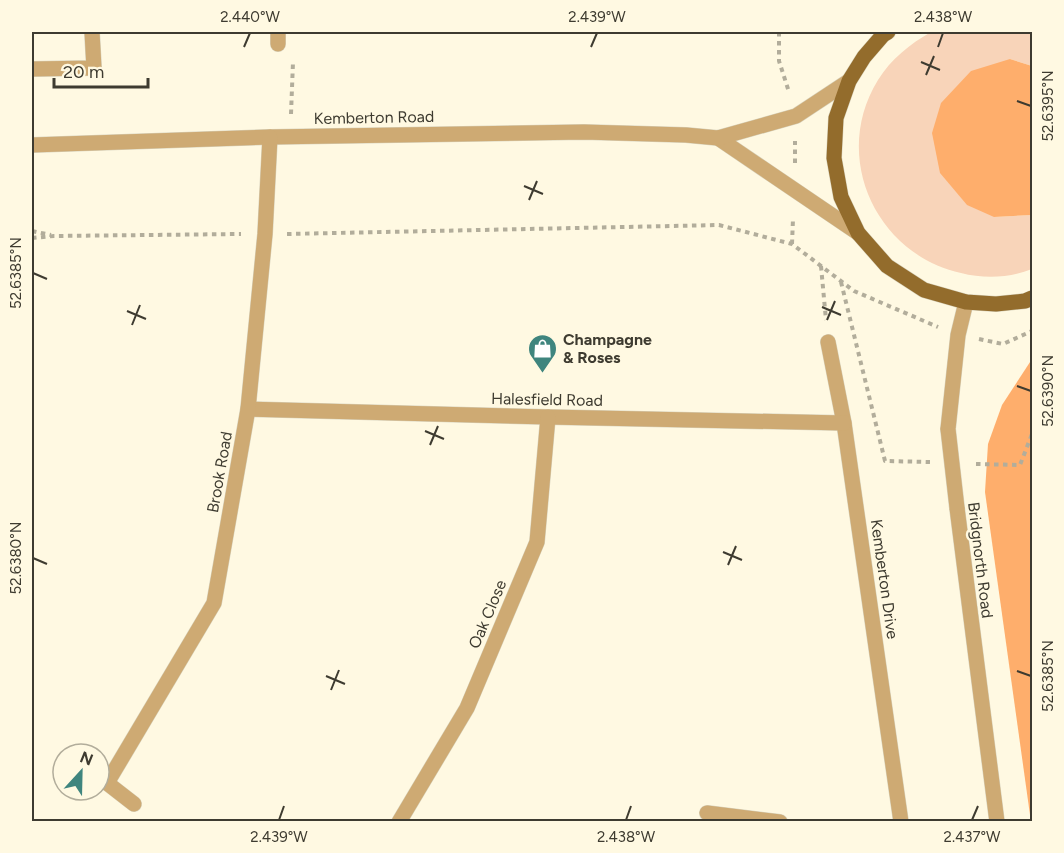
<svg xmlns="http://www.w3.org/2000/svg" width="1064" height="853" font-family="Figtree,sans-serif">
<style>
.green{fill:#f8d4b9}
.forest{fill:#feae6c}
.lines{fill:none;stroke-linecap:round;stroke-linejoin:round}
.minor-casing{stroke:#d8d3be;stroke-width:16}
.major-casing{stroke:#d8d3be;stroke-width:16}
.path{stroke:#b2ad9b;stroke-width:4;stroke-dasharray:4.5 4.5;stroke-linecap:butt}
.minor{stroke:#ceaa73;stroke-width:15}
.major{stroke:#936c2c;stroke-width:15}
.minor-bridge-casing{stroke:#d8d3be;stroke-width:16;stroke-linecap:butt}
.minor-bridge{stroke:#ceaa73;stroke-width:15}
.ticks{fill:none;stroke:#3e3b30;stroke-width:2}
.labels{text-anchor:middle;stroke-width:5;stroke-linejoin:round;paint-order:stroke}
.street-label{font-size:16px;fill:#3e3b30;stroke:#fff9e2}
.poi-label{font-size:16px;font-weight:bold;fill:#3e3b30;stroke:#fff9e2;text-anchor:start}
.neatline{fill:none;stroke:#3e3b30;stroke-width:2}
.ticks-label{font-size:15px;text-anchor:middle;fill:#3e3b30}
</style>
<rect width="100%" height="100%" fill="#fff9e2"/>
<!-- green -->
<path class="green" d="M931 32H1032V66L1010 59 994 217 1032 215V269C1010 278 984 279 961 273 875 254 831 156 878 80 891 59 910 44 931 32Z"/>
<!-- forest -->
<g class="forest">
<polygon points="1010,59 1032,66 1032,215 994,217 967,205 940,173 932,133 941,103 971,71"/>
<polygon points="1032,359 1032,821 1031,822 985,492 988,444 1002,405"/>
</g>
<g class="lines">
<defs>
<g id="minor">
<polyline points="278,44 278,32"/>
<polyline points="32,69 94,68 92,32"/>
<polyline points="718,138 858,233"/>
<polyline points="32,145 270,137 584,132 686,135 718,138 796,116 849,81"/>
<polyline points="828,342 844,423 901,822"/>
<polyline points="248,409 548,417 844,423"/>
<polyline points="948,429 958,335 966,302"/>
<polyline points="957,508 997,822"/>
<polyline points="99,778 107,783 214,603 248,409 265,234 270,137"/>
<polyline points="107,783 134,804"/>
<polyline points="707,813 780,822"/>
<polyline points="399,822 467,708 537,542 548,417"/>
</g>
<polyline id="major" points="888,32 883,35 864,57 849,81 836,118 834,158 841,197 858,233 887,266 924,290 966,302 996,304 1025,301 1032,298"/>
</defs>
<!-- minor casing -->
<use href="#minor" class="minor-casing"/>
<!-- major casing -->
<use href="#major" class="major-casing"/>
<!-- path -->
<g class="path">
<polyline points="779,32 779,61 789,92"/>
<polyline points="291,114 293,62"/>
<polyline points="795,163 795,141"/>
<polyline points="32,231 51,235"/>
<polyline points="287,234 719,225 792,244 854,291 938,327"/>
<polyline points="32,238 54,236 241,234"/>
<polyline points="792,244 793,219"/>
<polyline points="821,266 826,320"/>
<polyline points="841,282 885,461 930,462"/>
<polyline points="979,339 1003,344 1032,331"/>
<polyline points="976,464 1020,465 1032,434"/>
</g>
<!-- minor -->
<use href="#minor" class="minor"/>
<!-- major -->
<use href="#major" class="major"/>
<defs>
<polyline id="minor-bridge" points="948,429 957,508"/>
</defs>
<!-- minor-bridge casing -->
<use href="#minor-bridge" class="minor-bridge-casing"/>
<!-- minor-bridge -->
<use href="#minor-bridge" class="minor-bridge"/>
</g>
<!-- ticks -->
<path class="ticks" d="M244 47 250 33M591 47 597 33M938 47 943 33M921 62 940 70M926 75 934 56M1017 101 1031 106M524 186 543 194M529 200 537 181M33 273 47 279M822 307 841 315M127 311 146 319M827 320 835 301M132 325 140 305M1017 386 1031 391M425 431 444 439M430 445 438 426M723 552 742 560M33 558 47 564M728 565 736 546M1017 671 1031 676M326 676 345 684M331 690 339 670M279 820 284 806M626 820 631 806M972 820 978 806"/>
<!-- icons -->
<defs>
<symbol id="shop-pin" viewBox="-11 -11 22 30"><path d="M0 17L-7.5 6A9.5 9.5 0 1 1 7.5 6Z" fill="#3f857e" stroke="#fff9e2"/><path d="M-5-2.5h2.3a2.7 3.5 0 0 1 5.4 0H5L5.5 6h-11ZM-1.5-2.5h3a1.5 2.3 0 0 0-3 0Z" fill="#fff"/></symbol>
</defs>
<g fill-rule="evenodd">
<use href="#shop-pin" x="526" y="332" width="33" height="45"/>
</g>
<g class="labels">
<!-- street labels -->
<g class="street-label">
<text transform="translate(374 117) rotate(-1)" y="6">Kemberton Road</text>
<text transform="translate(547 399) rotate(1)" y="6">Halesfield Road</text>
<text transform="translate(219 472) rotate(-80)" y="6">Brook Road</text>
<text transform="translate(981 560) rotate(83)" y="6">Bridgnorth Road</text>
<text transform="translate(885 579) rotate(82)" y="6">Kemberton Drive</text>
<text transform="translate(487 614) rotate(-67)" y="6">Oak Close</text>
</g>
<!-- poi labels -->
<g class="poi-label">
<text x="563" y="345">Champagne<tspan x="563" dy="18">&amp; Roses</tspan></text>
</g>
</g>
<!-- border -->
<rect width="1064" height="853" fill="none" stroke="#fff9e2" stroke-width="66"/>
<!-- north arrow -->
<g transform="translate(81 772) rotate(22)"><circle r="28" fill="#fff9e2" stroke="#b2ad9b" stroke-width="1.5"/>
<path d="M0-4.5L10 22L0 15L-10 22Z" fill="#3f857e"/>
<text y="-9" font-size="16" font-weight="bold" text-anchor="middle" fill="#3e3b30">N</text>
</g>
<!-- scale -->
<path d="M54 78v9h94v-9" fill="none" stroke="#3e3b30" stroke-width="3"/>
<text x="63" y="78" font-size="18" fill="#3e3b30" stroke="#fff9e2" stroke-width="4.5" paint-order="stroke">20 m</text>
<rect x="33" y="33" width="998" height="787" class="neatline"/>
<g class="ticks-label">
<text x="250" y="22">2.440°W</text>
<text x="597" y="22">2.439°W</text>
<text x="943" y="22">2.438°W</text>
<text transform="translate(1048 106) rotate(-90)" y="5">52.6395°N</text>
<text transform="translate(16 273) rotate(-90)" y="5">52.6385°N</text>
<text transform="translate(1048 391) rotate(-90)" y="5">52.6390°N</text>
<text transform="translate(16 558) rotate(-90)" y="5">52.6380°N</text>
<text transform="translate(1048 676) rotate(-90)" y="5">52.6385°N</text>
<text x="279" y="842">2.439°W</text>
<text x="626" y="842">2.438°W</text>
<text x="972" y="842">2.437°W</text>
</g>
</svg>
